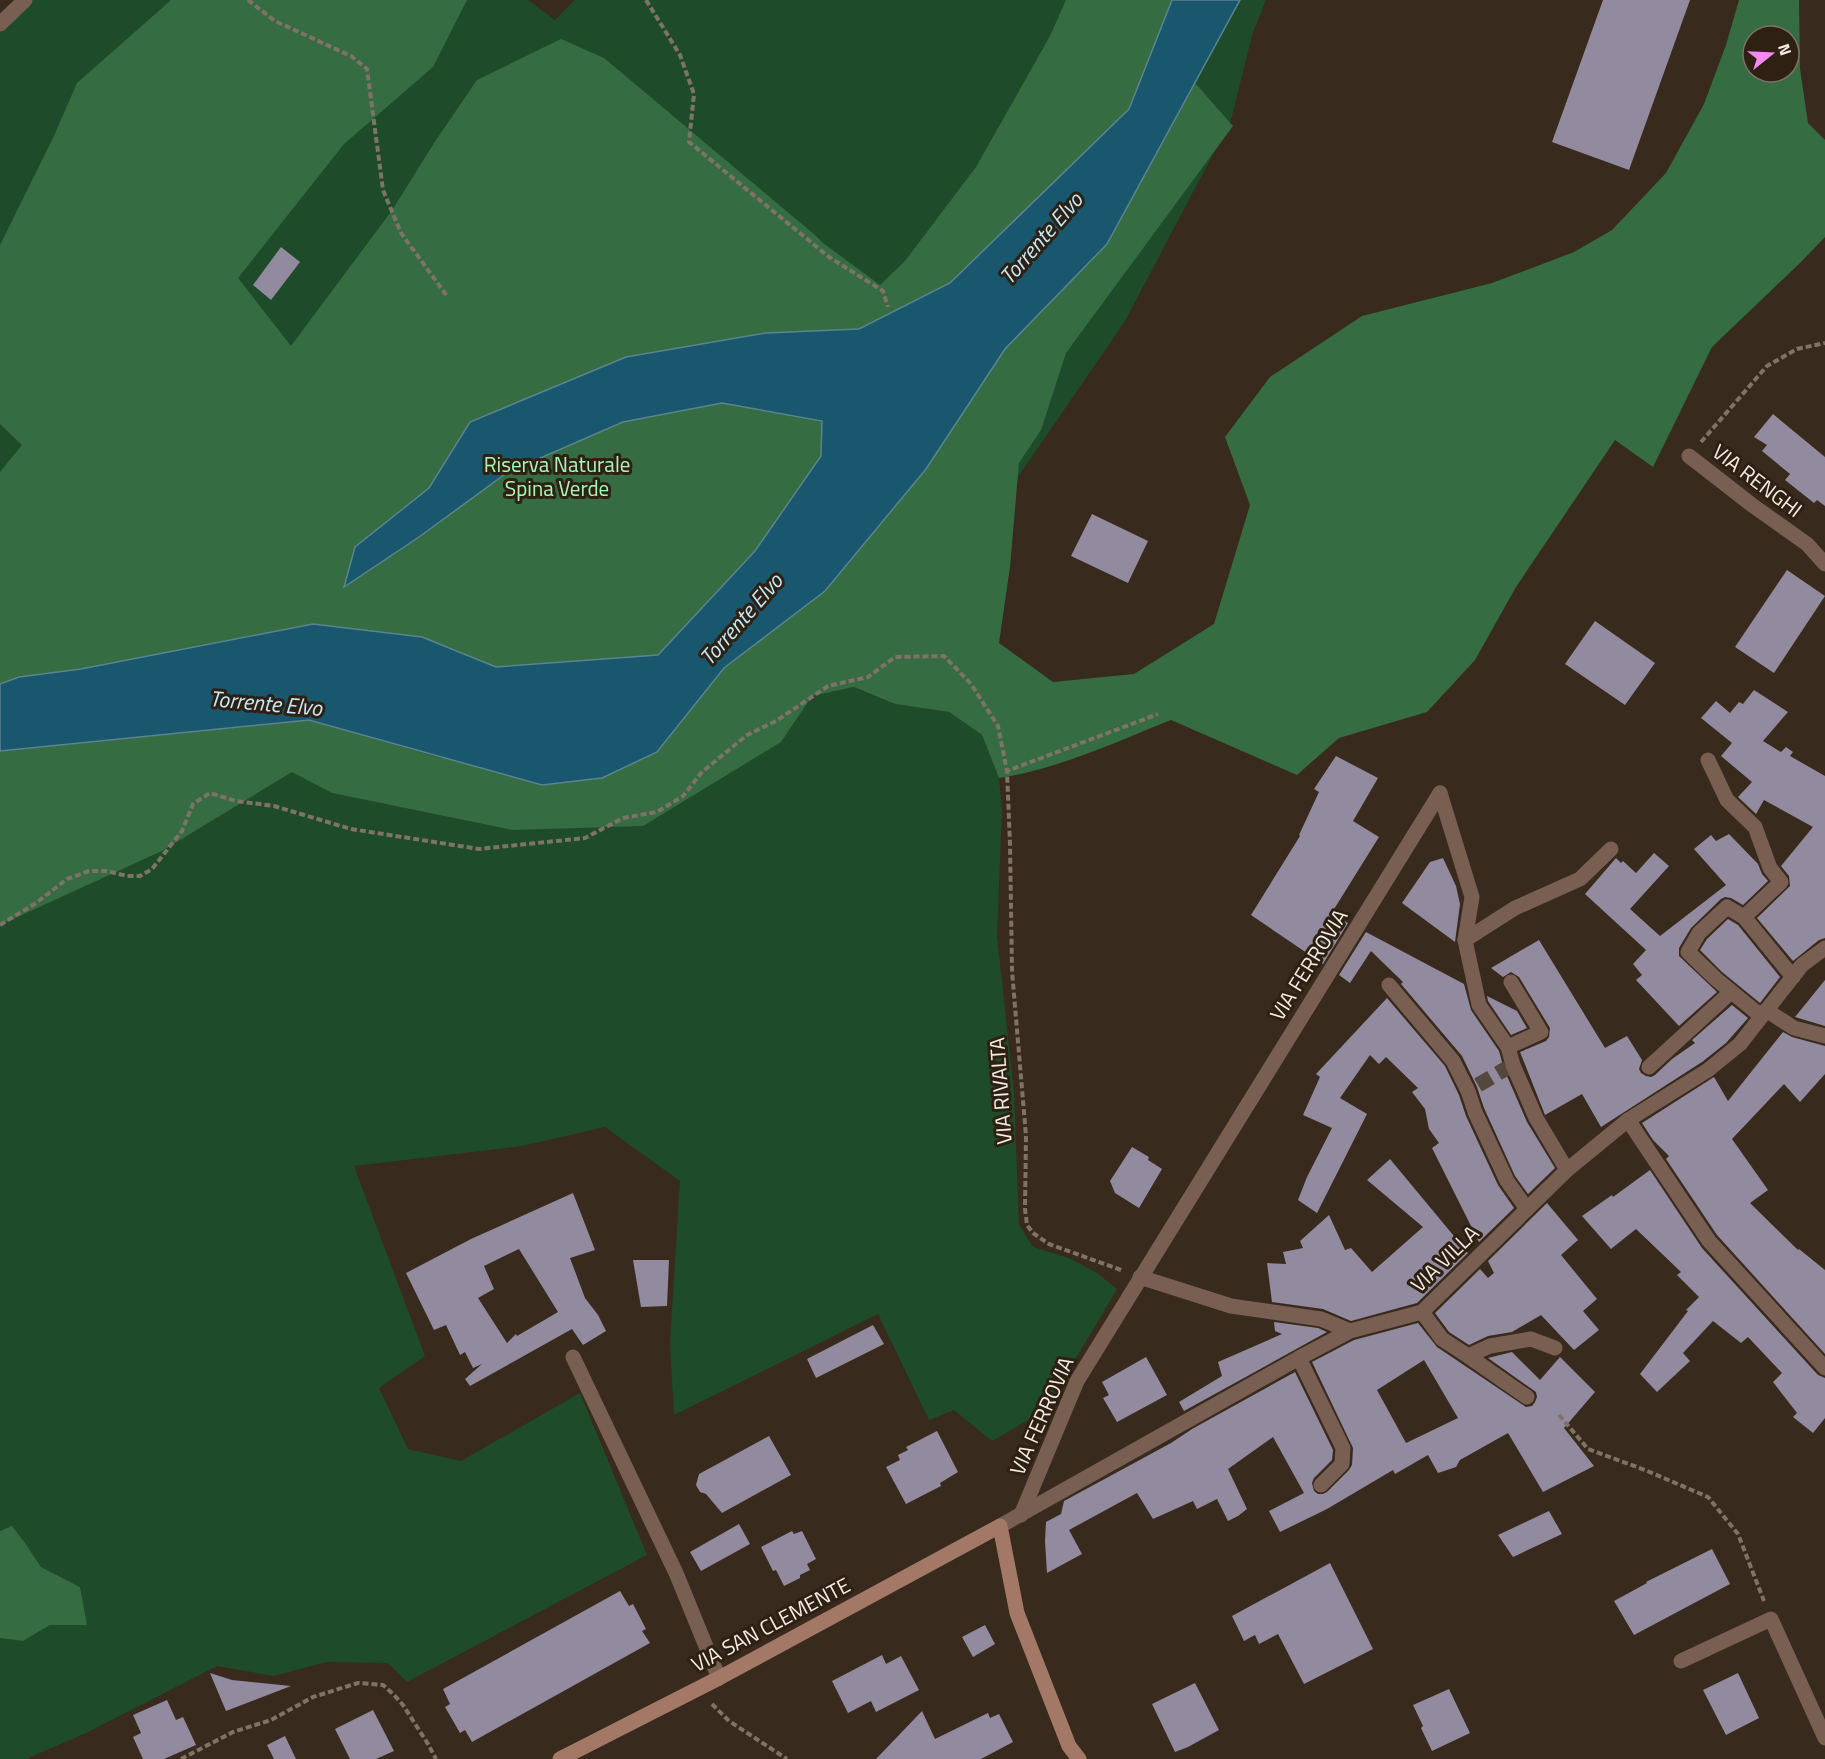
<svg xmlns="http://www.w3.org/2000/svg" width="1825" height="1759" font-family="'Titillium Web',sans-serif">
<style>
.green{fill:#1e4c2a;fill-rule:evenodd}
.forest{fill:#356c42;fill-rule:evenodd}
.water{fill:#18576d;stroke:#5b8491;stroke-width:1.5}
.building{fill:#928a9e;fill-rule:evenodd}
.lines{fill:none;stroke-linecap:round;stroke-linejoin:round}
.street-tunnel{stroke:#54473b;stroke-width:15;stroke-dasharray:15 8;stroke-linecap:butt}
.path{stroke:#7f7368;stroke-width:4;stroke-dasharray:6 3;stroke-linecap:butt}
.street{stroke:#795e52;stroke-width:15}
.secondary{stroke:#a37866;stroke-width:15}
.labels{text-anchor:middle;stroke-width:6;stroke-linejoin:round;paint-order:stroke}
.park-label{font-size:21px;fill:#a8f9b8;stroke:#2e2013}
.street-label{font-size:21px;fill:#f6ede4;stroke:#2e2013}
.water-label{font-size:22px;font-style:italic;fill:#c3ebfc;stroke:#2e2013}
</style>
<rect width="100%" height="100%" fill="#382a1d"/>
<!-- green -->
<path class="green" d="M31 0H528L555 20 575 0H1266L1253 32 1231 120 1125 321 990 518 830 692 854 687 895 704 949 712 982 735 999 778 1002 810 997 936 1014 1093 1019 1225 1033 1247 1069 1258 1097 1273 1117 1289 1084 1345 1042 1412 992 1441 954 1410 929 1420 878 1314 674 1415 670 1343 680 1181 605 1127 522 1146 354 1166 425 1356 379 1388 408 1449 461 1461 580 1393 647 1555 407 1682 388 1663 326 1662 274 1676 217 1666 86 1733 26 1759H0V1638L23 1641 50 1625 86 1624 80 1587 41 1567 25 1543 12 1527 0 1531V28ZM262 790 162 851 8 921ZM327 790 512 830 333 793Z"/>
<!-- forest -->
<g class="forest">
<polygon points="171,0 467,0 433,67 344,144 238,278 291,346 393,209 434,143 477,80 561,39 604,58 815,235 823,243 880,285 905,261 976,167 1050,36 1066,0 1172,0 1129,109 950,283 859,329 766,333 470,422 429,488 355,547 344,586 419,537 508,472 623,422 722,403 822,421 821,456 755,551 658,656 496,667 422,637 81,669 19,677 0,684 0,472 22,445 0,424 0,245 53,138 77,83"/>
<path d="M1739 0H1799L1800 69 1808 123 1825 140V237L1801 262 1712 347 1653 467 1615 440 1516 587 1475 660 1427 712 1339 738 1297 775 1171 720C1116 742 1058 769 999 778L982 735 949 712 895 704 854 687 812 696 781 742 643 826 512 830 332 793 292 772 162 851 0 925V751L309 720 441 758 657 752 724 668 825 591 926 469 1005 349 1107 244 1195 83 1233 126 1066 353 1041 430 1019 463 1010 567 999 643 1053 682 1134 674 1214 624 1250 505 1225 437 1270 377 1362 316 1492 283 1574 252 1612 230 1666 173 1704 104 1726 45ZM1753 36H1789V72H1753Z"/>
<polygon points="12,1526 25,1543 41,1567 80,1587 87,1625 50,1625 23,1641 0,1638 0,1531"/>
</g>
<!-- water -->
<polygon class="water" points="1172,0 1240,0 1107,244 1005,349 926,469 825,591 724,668 657,752 602,778 542,785 309,720 0,751 0,684 19,677 81,669 313,624 422,637 496,667 658,655 755,551 821,456 822,421 722,403 623,422 508,472 419,537 344,587 355,547 429,488 470,422 626,357 766,333 859,329 950,283 1129,109"/>
<!-- building -->
<g class="building">
<polygon points="1603,0 1690,0 1629,170 1552,142"/>
<polygon points="281,247 300,262 271,300 253,285"/>
<polygon points="1773,414 1825,457 1825,506 1817,500 1814,503 1785,480 1790,474 1762,451 1767,445 1754,437"/>
<polygon points="1092,514 1148,541 1128,583 1071,556"/>
<polygon points="1787,570 1825,596 1774,673 1735,647"/>
<polygon points="1595,621 1655,663 1625,705 1565,664"/>
<polygon points="1754,690 1788,712 1763,741 1781,752 1786,747 1793,752 1790,756 1825,776 1825,938 1819,940 1793,961 1757,918 1790,886 1789,876 1781,866 1813,827 1764,800 1756,814 1738,797 1752,782 1721,756 1732,743 1701,718 1716,701 1730,713 1739,702 1743,704"/>
<polygon points="1336,756 1378,778 1353,821 1379,837 1331,914 1348,923 1323,964 1251,915 1300,836 1299,835 1319,792 1314,789"/>
<polygon points="1729,834 1758,864 1762,874 1768,881 1743,905 1731,898 1725,897 1721,899 1691,928 1679,948 1679,956 1717,992 1679,1026 1636,980 1642,975 1633,964 1646,950 1585,894 1616,858 1621,863 1623,861 1636,873 1654,853 1669,866 1630,909 1660,936 1726,885 1694,849 1711,835 1716,841"/>
<polygon points="1443,858 1456,886 1460,904 1455,942 1402,903 1430,862"/>
<polygon points="1728,919 1738,925 1780,977 1760,1003 1722,972 1700,950 1707,939"/>
<polygon points="1366,932 1464,984 1471,1010 1499,1051 1504,1069 1527,1122 1555,1168 1528,1194 1515,1176 1484,1108 1477,1087 1462,1056 1401,984 1403,982 1371,951 1350,983 1339,975"/>
<polygon points="1539,940 1605,1048 1627,1036 1642,1060 1639,1069 1641,1073 1646,1076 1651,1077 1655,1075 1672,1059 1695,1043 1692,1040 1732,1005 1748,1018 1726,1043 1702,1062 1601,1127 1582,1094 1545,1115 1520,1052 1546,1041 1549,1037 1550,1028 1519,977 1511,972 1503,977 1491,968"/>
<polygon points="1825,980 1825,1026 1795,1017"/>
<polygon points="1487,996 1517,1011 1527,1028 1511,1035 1488,1001"/>
<polygon points="1387,998 1445,1066 1459,1095 1466,1116 1498,1185 1514,1208 1479,1242 1432,1148 1439,1143 1429,1129 1425,1109 1412,1092 1418,1088 1386,1057 1379,1064 1370,1055 1340,1098 1367,1114 1317,1213 1298,1200 1307,1177 1332,1128 1303,1115 1320,1077 1316,1074"/>
<polygon points="1783,1032 1792,1037 1825,1046 1825,1074 1800,1102 1784,1084 1732,1139 1768,1190 1750,1203 1798,1250 1799,1249 1825,1270 1825,1354 1717,1235 1666,1159 1669,1156 1653,1140 1642,1123 1714,1077 1728,1101"/>
<polygon points="1132,1147 1149,1157 1148,1160 1162,1169 1139,1208 1115,1193 1110,1181"/>
<polygon points="1390,1159 1468,1253 1417,1303 1351,1321 1323,1309 1272,1302 1267,1263 1286,1264 1283,1252 1303,1248 1300,1241 1329,1215 1345,1250 1351,1248 1372,1272 1423,1227 1367,1180"/>
<polygon points="1650,1170 1702,1248 1818,1375 1825,1378 1825,1418 1813,1433 1793,1417 1797,1413 1773,1382 1782,1373 1748,1337 1741,1343 1713,1321 1683,1353 1690,1361 1657,1392 1640,1374 1688,1311 1686,1310 1699,1297 1677,1275 1681,1272 1636,1229 1611,1249 1582,1216 1612,1195 1613,1197"/>
<path d="M573 1193 595 1250 570 1258 585 1298 598 1315 606 1331 583 1345 572 1329 470 1386 465 1379 482 1364 473 1368 465 1352 460 1355 446 1325 434 1330 406 1273 471 1239ZM519 1249 558 1312 517 1336 516 1334 507 1343 478 1298 494 1289 484 1266Z"/>
<polygon points="1547,1203 1578,1240 1561,1255 1597,1299 1583,1311 1599,1330 1574,1350 1541,1315 1512,1332 1488,1336 1469,1345 1449,1332 1435,1313 1480,1269 1488,1278 1494,1273 1488,1261"/>
<polygon points="633,1260 669,1260 667,1306 641,1307"/>
<polygon points="1274,1322 1318,1328 1327,1332 1184,1411 1179,1402 1222,1376 1218,1362 1282,1334 1275,1331"/>
<path d="M1418 1323 1437 1347 1526 1407 1532 1406 1535 1402 1537 1397 1536 1392 1488 1358 1512 1352 1540 1380 1560 1357 1595 1392 1564 1428 1594 1466 1543 1492 1508 1433 1460 1460 1456 1467 1438 1473 1428 1455 1395 1474 1393 1470 1327 1509 1280 1532 1269 1511 1304 1493 1273 1437 1228 1469 1247 1509 1238 1516 1228 1521 1217 1499 1197 1509 1193 1501 1153 1519 1137 1493 1069 1530 1082 1554 1047 1573 1045 1541 1046 1522 1061 1514 1064 1501 1171 1443 1192 1429 1295 1372 1333 1450 1332 1460 1314 1478 1312 1483 1314 1491 1318 1494H1323L1327 1492 1349 1470 1352 1465 1353 1448 1312 1362 1354 1340ZM1424 1360 1458 1418 1406 1443 1377 1390Z"/>
<polygon points="873,1325 884,1344 816,1378 807,1359"/>
<polygon points="1146,1357 1167,1395 1117,1422 1103,1398 1109,1395 1102,1382"/>
<polygon points="937,1431 958,1472 940,1483 941,1486 906,1504 886,1467 900,1460 898,1455 908,1450 906,1447"/>
<polygon points="769,1436 791,1475 722,1513 706,1494 700,1492 696,1485 699,1474"/>
<polygon points="1549,1511 1562,1534 1513,1557 1498,1535"/>
<polygon points="739,1524 750,1544 701,1571 690,1552"/>
<polygon points="792,1531 794,1534 802,1531 816,1559 807,1564 810,1570 800,1575 800,1578 784,1586 776,1570 773,1571 761,1547"/>
<polygon points="1712,1549 1730,1584 1634,1635 1614,1601 1647,1583 1646,1582"/>
<polygon points="1330,1563 1373,1649 1304,1684 1278,1634 1259,1644 1255,1635 1244,1641 1232,1616"/>
<polygon points="620,1591 629,1606 633,1604 646,1629 642,1631 650,1643 472,1742 465,1730 460,1733 445,1707 450,1704 443,1689"/>
<polygon points="985,1625 995,1644 973,1657 962,1637"/>
<polygon points="882,1655 886,1664 901,1656 919,1690 876,1712 871,1701 848,1713 832,1681"/>
<polygon points="210,1673 232,1680 291,1686 226,1711"/>
<polygon points="1738,1673 1759,1718 1726,1735 1703,1690"/>
<polygon points="1195,1683 1219,1730 1188,1747 1175,1752 1152,1704"/>
<polygon points="1449,1689 1470,1733 1432,1751 1421,1728 1423,1726 1413,1705"/>
<polygon points="167,1700 176,1720 183,1717 196,1745 164,1759 143,1759 133,1737 141,1733 133,1715"/>
<polygon points="373,1710 394,1751 376,1759 350,1759 335,1729"/>
<polygon points="922,1711 935,1739 988,1713 990,1718 999,1714 1013,1742 981,1759 876,1759"/>
<polygon points="285,1736 296,1759 274,1759 267,1745"/>
</g>
<g class="lines">
<!-- street-tunnel -->
<polyline class="street-tunnel" points="1478,1085 1507,1068"/>
<!-- path -->
<g class="path">
<polyline points="248,0 275,21 351,56 367,69 383,190 401,233 447,296"/>
<polyline points="646,0 680,55 694,94 689,142 829,257 883,291 888,307"/>
<polyline points="1701,442 1767,366 1797,349 1825,343"/>
<polyline points="0,925 36,903 67,879 89,871 107,871 127,876 140,876 152,869 182,831 193,804 210,793 236,801 274,806 351,829 479,849 585,838 623,818 657,812 683,796 702,772 747,735 776,721 828,686 868,677 895,657 944,656 971,684 998,726 1007,771"/>
<polyline points="1121,1270 1049,1244 1033,1233 1027,1225 1025,1209 1026,1136 1012,971 1010,844 1007,771 1158,714"/>
<polyline points="1559,1415 1588,1449 1645,1470 1708,1497 1738,1534 1764,1601"/>
<polyline points="712,1704 729,1721 787,1759"/>
<polyline points="181,1759 233,1732 271,1720 313,1697 358,1683 383,1685 394,1695 403,1705 428,1744 436,1759"/>
</g>
<!-- street -->
<g class="street">
<polyline points="0,24 25,0"/>
<polyline points="1689,456 1752,505 1807,544 1825,564"/>
<polyline points="1708,760 1727,800 1755,827 1770,868 1781,882 1744,917 1793,977"/>
<polyline points="1440,793 1472,897 1465,940 1479,1005 1508,1047 1513,1065 1536,1118 1567,1170"/>
<polyline points="1744,917 1727,907 1699,933 1688,952 1716,979 1761,1016"/>
<polyline points="1465,940 1515,908 1580,879 1611,849"/>
<polyline points="1389,985 1453,1061 1468,1091 1475,1112 1507,1181 1527,1209"/>
<polyline points="1766,1010 1794,1028 1825,1036"/>
<polyline points="1508,1047 1541,1032 1511,982"/>
<polyline points="1649,1067 1731,992"/>
<polyline points="1628,1120 1709,1241 1825,1368"/>
<polyline points="1140,1277 1231,1306 1321,1319 1350,1331"/>
<polyline points="1422,1312 1442,1339 1468,1356 1490,1346 1531,1339 1555,1348"/>
<polyline points="1468,1356 1527,1397"/>
<polyline points="573,1357 676,1573 719,1678"/>
<polyline points="1299,1358 1343,1448 1342,1464 1321,1485"/>
<polyline points="1021,1515 1077,1381 1440,793"/>
<polyline points="1000,1526 1299,1358 1350,1331 1422,1312 1567,1170 1628,1120 1708,1070 1740,1044 1802,965 1825,948"/>
<polyline points="1681,1661 1771,1619 1825,1738"/>
</g>
<!-- secondary -->
<polyline class="secondary" points="560,1759 719,1678 1000,1526 1017,1613 1069,1746 1079,1759"/>
</g>
<g class="labels">
<!-- park labels -->
<g class="park-label">
<text x="557" y="472">Riserva Naturale<tspan x="557" dy="24">Spina Verde</tspan></text>
</g>
<!-- street labels -->
<g class="street-label">
<text transform="translate(1757 481) rotate(37)" y="7">VIA RENGHI</text>
<text transform="translate(1309 965) rotate(-58)" y="7">VIA FERROVIA</text>
<text transform="translate(1001 1091) rotate(-94)" y="7">VIA RIVALTA</text>
<text transform="translate(1445 1259) rotate(-44)" y="7">VIA VILLA</text>
<text transform="translate(1042 1416) rotate(-66)" y="7">VIA FERROVIA</text>
<text transform="translate(771 1625) rotate(-28)" y="7">VIA SAN CLEMENTE</text>
</g>
<!-- water labels -->
<g class="water-label">
<text transform="translate(1041 238) rotate(-49)" y="8">Torrente Elvo</text>
<text transform="translate(741 619) rotate(-49)" y="8">Torrente Elvo</text>
<text transform="translate(266 703) rotate(5)" y="8">Torrente Elvo</text>
</g>
</g>
<!-- north arrow -->
<g transform="translate(1771 54) rotate(72)"><circle r="28" fill="#2e2013" stroke="#7e7267" stroke-width="1.5"/>
<path d="M0-4.5L10 22L0 15L-10 22Z" fill="#f589ee"/>
<text y="-9" font-size="16" font-weight="bold" text-anchor="middle" fill="#f6ede4">N</text>
</g>
</svg>
